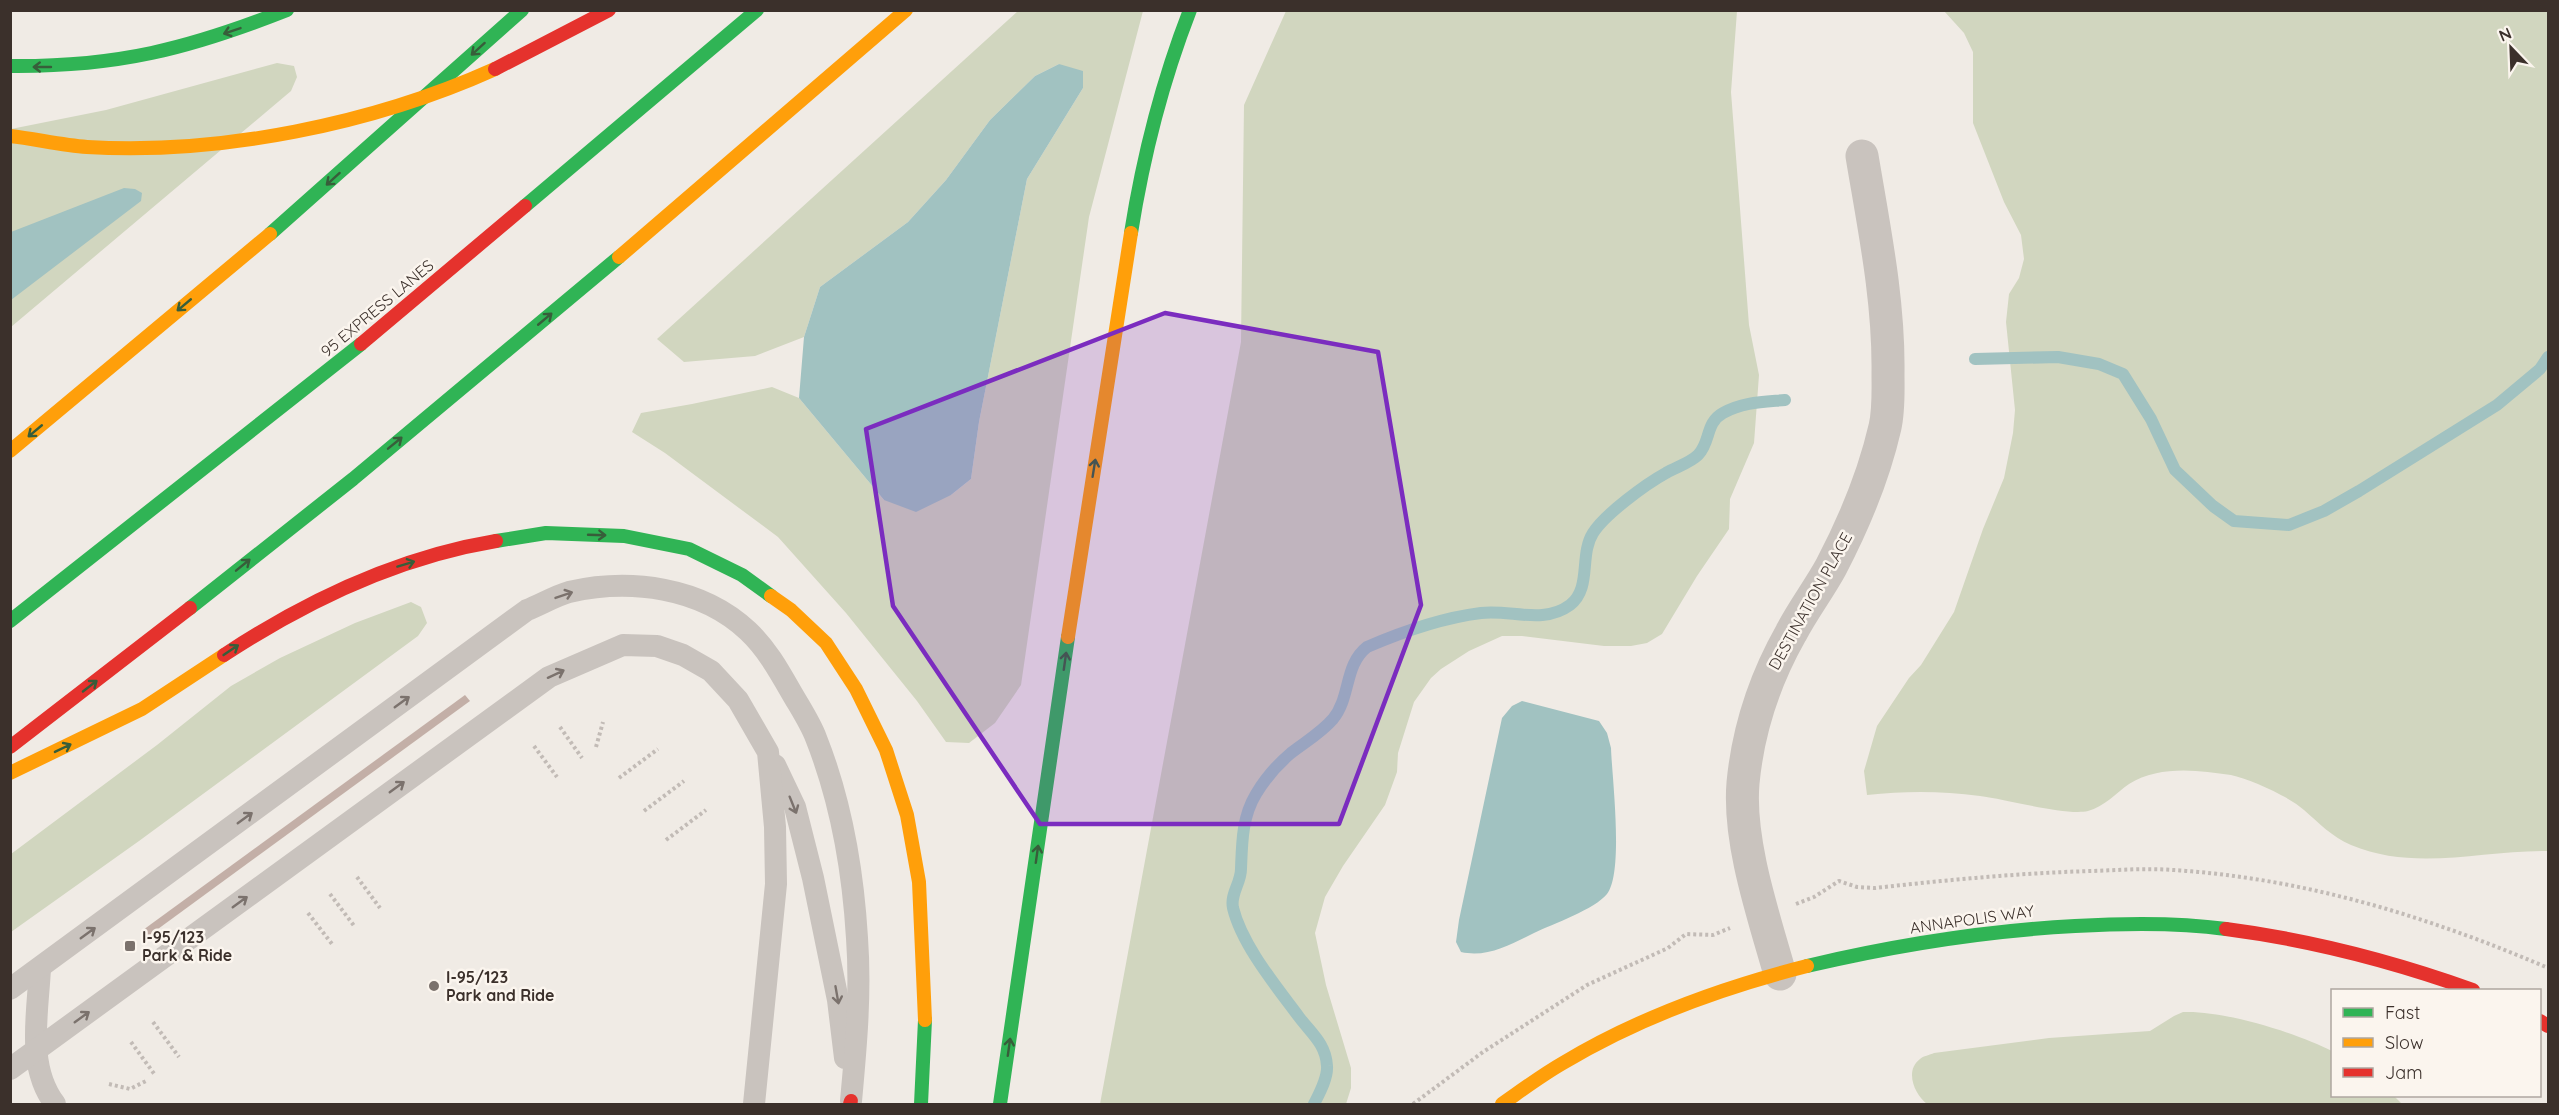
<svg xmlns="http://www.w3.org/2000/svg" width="2559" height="1115" font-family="Quicksand,sans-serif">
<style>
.green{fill:#d1d6bf}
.water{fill:#a1c2c1}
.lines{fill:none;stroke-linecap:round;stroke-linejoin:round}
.stream{stroke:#a1c2c1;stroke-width:12}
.building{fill:#c3afa7}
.path{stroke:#c2bbb6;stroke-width:4;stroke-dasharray:3 3;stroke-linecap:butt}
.lane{stroke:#c9c3be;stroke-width:22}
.street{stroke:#c9c3be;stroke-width:33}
.fast{stroke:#30b455;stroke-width:14}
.slow{stroke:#ff9f0a;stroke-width:14}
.jam{stroke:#e5322d;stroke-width:14}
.slow-bridge{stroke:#ff9f0a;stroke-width:14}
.jam-bridge{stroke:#e5322d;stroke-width:14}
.oneway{stroke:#375e3a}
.oneway2{stroke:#7b726d}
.marked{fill:#7b2cbf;fill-opacity:0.2;stroke:#7b2cbf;stroke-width:4.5;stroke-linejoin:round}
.poi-dot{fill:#7a716c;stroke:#fbf5ee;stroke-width:2}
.labels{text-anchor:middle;stroke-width:5;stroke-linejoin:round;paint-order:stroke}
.street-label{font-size:16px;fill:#3b302b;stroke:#fbf5ee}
.poi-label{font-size:16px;font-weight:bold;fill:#3b302b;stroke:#fbf5ee;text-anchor:start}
</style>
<rect width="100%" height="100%" fill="#f0ebe5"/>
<!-- green -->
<g class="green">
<polygon points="1018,11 1143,11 1089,217 1021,685 995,723 969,743 946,742 917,701 846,613 778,537 665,453 632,432 641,413 692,404 772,387 799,398 884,500 951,495 971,479 979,422 1027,179 1083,88 1059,64 1035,76 990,120 946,180 908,222 820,287 804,337 755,356 684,362 657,339"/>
<polygon points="1286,11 1737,11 1731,92 1749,325 1759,375 1754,443 1730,499 1729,529 1697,576 1662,634 1647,643 1631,646 1604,646 1522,636 1502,636 1469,651 1441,669 1431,678 1414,702 1398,753 1397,772 1385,805 1343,866 1325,897 1315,933 1326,985 1351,1068 1351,1088 1346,1104 1100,1104 1241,342 1244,105"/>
<path d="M1944 11H2548V851C2481 850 2416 872 2351 845 2332 837 2319 823 2304 810 2290 797 2250 779 2231 775 2198 770 2159 765 2129 784 2116 793 2104 807 2088 811 2066 816 2005 799 1980 796 1941 791 1906 791 1867 795L1864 771 1877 726 1909 678 1921 665 1954 612 1983 529 2004 478 2013 433 2015 410 2006 322 2009 294 2019 278 2024 259 2021 235 2004 202 1973 123V52L1964 33Z"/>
<polygon points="277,63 294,66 297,77 291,91 11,327 11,129 106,110"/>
<polygon points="411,602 421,607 427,623 418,636 139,841 11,932 11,854 157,745 231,686 280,658 355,623"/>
<path d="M2183 1012C2223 1010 2297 1033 2332 1051V1096H2394L2402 1104H1927C1915 1095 1904 1071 1920 1059 1923 1056 1930 1055 1934 1053L2049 1038 2150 1031 2174 1016Z"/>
</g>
<!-- water -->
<g class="water">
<polygon points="1059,64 1083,71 1083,88 1027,179 979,422 971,479 951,495 916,512 884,500 799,398 804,337 820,287 908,222 946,180 990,120 1035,76"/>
<polygon points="124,188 135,189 142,193 141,201 11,300 11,232"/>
<path d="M1522 701 1599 721 1607 733 1611 748C1612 778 1624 872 1607 894 1595 909 1553 924 1534 933 1511 944 1488 958 1461 952L1456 942 1459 920 1502 718 1512 706Z"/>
</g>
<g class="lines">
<!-- stream -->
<g class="stream">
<polyline points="1975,359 2058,357 2099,364 2123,374 2151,419 2175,470 2213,506 2234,521 2289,525 2324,511 2359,491 2497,405 2540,369 2548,357"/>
<path d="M1314 1104C1319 1094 1328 1078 1327 1066 1326 1044 1311 1033 1299 1017 1276 986 1242 945 1233 908 1230 894 1241 883 1241 869 1242 843 1242 817 1256 794 1265 779 1278 764 1291 753 1305 742 1321 733 1333 719 1351 697 1344 665 1367 647 1404 631 1441 618 1481 613 1510 609 1543 625 1570 605 1592 588 1579 555 1593 533 1605 514 1646 484 1666 473 1676 467 1690 463 1698 455 1711 442 1705 423 1723 413 1743 402 1763 402 1785 400"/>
</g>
</g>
<!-- building -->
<polygon class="building" points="465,695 470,701 147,937 143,930"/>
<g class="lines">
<!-- path -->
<g class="path">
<polyline points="560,727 582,758"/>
<polyline points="534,746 557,777"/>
<polyline points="596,747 603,722"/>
<polyline points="619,778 658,749"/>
<polyline points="644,811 684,781"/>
<polyline points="666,840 706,810"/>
<polyline points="357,877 380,908"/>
<polyline points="330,894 355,927"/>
<path d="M1796 904 1814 897 1839 881 1857 887 1875 888C1947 880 2019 873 2092 871 2119 870 2146 868 2173 870 2303 878 2430 917 2548 968"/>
<polyline points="308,913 332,944"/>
<polyline points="153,1022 179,1057"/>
<polyline points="131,1042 155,1075"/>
<polyline points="109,1084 130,1089 148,1080"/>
<polyline points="1413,1104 1483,1052 1587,985 1668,948 1686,934 1713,935 1730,928"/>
</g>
<!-- lane -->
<g class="lane">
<polyline points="775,765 795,807 813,878 838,1000 845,1058"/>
<path d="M40 968C38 1013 26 1066 55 1104"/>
<path d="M10 989 527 610C540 605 555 596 569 592 630 578 701 587 748 631 766 648 778 669 790 690 799 706 810 722 816 738 841 801 853 871 857 938 861 993 856 1047 851 1101"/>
<polyline points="10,1069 549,677 623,645 657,646 683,655 711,671 738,700 768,752 775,827 776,884 754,1104"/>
</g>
<!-- street -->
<path class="street" d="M1780 974C1764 917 1738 842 1743 783 1748 730 1765 679 1791 633 1803 610 1819 589 1831 567 1854 523 1874 475 1885 427 1889 410 1888 391 1888 373 1889 300 1874 228 1862 156"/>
<!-- fast -->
<g class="fast">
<path d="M10 66C117 67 188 49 287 10"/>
<polyline points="525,206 757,10"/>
<path d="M1131 233C1143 157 1162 82 1190 10"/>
<polyline points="270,234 522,10"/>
<polyline points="496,541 546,533 624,536 689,549 742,575 771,596"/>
<polyline points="190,608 353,479 619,257"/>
<polyline points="10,621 361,344"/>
<path d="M1807 966C1896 945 1984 931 2075 926 2126 923 2176 922 2226 929"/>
<polyline points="921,1104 925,1020"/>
<polyline points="1000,1104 1068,637"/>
</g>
<!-- slow -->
<g class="slow">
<polyline points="619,257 906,10"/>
<polyline points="10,451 270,234"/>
<polyline points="771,596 791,610 826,643 856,689 886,750 907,815 919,882 925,1020"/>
<polyline points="1068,637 1131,233"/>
<polyline points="10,773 142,709 224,655"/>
<path d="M1502 1104C1522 1090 1542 1075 1563 1063 1638 1018 1724 987 1807 966"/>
</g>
<!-- jam -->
<g class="jam">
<polyline points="361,344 525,206"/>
<path d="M224 655C306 601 399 557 496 541"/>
<polyline points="10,747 190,608"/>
<path d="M2226 929C2311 940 2392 961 2473 990"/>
<polyline points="2540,1021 2548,1026"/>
<polyline points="850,1104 851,1101"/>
</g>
<!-- slow-bridge -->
<path class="slow-bridge" d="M10 136C36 139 61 145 87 147 220 155 373 124 495 69"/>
<!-- jam-bridge -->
<polyline class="jam-bridge" points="495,69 609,10"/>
</g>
<!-- one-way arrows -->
<defs><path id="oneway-shaft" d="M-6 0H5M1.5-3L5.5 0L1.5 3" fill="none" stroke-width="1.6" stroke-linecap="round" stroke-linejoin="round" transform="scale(1.5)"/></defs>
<g class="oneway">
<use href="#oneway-shaft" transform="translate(232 31) rotate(161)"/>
<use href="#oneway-shaft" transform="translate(478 49) rotate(138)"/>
<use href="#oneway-shaft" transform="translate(42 67) rotate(-180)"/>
<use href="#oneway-shaft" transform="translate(333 179) rotate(138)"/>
<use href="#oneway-shaft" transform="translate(184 305) rotate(140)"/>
<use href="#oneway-shaft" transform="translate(545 319) rotate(-40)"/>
<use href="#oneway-shaft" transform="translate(35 431) rotate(140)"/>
<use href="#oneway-shaft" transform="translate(395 443) rotate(-39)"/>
<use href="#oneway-shaft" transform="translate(1094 468) rotate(-81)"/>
<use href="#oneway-shaft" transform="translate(597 535) rotate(2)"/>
<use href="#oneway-shaft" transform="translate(406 564) rotate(-17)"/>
<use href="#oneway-shaft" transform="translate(243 565) rotate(-39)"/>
<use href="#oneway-shaft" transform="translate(231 650) rotate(-34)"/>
<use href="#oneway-shaft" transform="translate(1065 661) rotate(-82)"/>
<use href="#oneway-shaft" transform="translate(90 686) rotate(-38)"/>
<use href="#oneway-shaft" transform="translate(63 748) rotate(-26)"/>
<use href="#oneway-shaft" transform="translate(1037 854) rotate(-82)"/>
<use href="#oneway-shaft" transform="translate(1009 1047) rotate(-82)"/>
</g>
<g class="oneway2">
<use href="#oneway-shaft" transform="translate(564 595) rotate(-19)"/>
<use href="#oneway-shaft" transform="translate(556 674) rotate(-25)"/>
<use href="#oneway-shaft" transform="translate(402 702) rotate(-36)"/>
<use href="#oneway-shaft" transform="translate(397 787) rotate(-36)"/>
<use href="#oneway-shaft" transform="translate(793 805) rotate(68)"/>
<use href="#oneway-shaft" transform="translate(245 818) rotate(-36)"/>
<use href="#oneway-shaft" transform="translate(240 902) rotate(-36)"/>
<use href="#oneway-shaft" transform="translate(88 933) rotate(-36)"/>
<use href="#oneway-shaft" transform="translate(837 995) rotate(80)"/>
<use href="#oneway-shaft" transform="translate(82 1017) rotate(-36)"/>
</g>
<!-- marked area -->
<path class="marked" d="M1165 313 1378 352 1421 605 1339 824H1040L893 606 866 429Z"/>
<!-- markers -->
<g class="poi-dot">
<rect x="124" y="940" width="12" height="12" rx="3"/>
<circle cx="434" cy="986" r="6"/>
</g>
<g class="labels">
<!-- street labels -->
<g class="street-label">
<text transform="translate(377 308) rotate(-40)" y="6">95 EXPRESS LANES</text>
<text transform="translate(1810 601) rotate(-61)" y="6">DESTINATION PLACE</text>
<text transform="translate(1972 919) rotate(-8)" y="6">ANNAPOLIS WAY</text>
</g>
<!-- poi labels -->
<g class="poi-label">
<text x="142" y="943">I-95/123<tspan x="142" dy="18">Park &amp; Ride</tspan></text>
<text x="446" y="983">I-95/123<tspan x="446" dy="18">Park and Ride</tspan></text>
</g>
</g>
<!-- border -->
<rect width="2559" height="1115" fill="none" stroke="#3b302b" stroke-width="24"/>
<!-- legend -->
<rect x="2331" y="989" width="210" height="108" fill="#fbf5ee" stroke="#aea6a0" stroke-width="1.5"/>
<rect x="2343" y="1008" width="30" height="9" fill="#30b455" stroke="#aea6a0" stroke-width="1.5"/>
<text x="2385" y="1019" font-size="18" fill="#3b302b">Fast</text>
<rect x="2343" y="1038" width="30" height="9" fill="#ff9f0a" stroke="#aea6a0" stroke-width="1.5"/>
<text x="2385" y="1049" font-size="18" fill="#3b302b">Slow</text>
<rect x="2343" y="1068" width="30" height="9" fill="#e5322d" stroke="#aea6a0" stroke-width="1.5"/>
<text x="2385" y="1079" font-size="18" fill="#3b302b">Jam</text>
<!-- north arrow -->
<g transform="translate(2511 48) rotate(337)" stroke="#fbf5ee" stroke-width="4.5" paint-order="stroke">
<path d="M0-4.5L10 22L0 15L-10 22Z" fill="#3b302b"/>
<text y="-9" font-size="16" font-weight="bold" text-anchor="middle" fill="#3b302b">N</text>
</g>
</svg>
